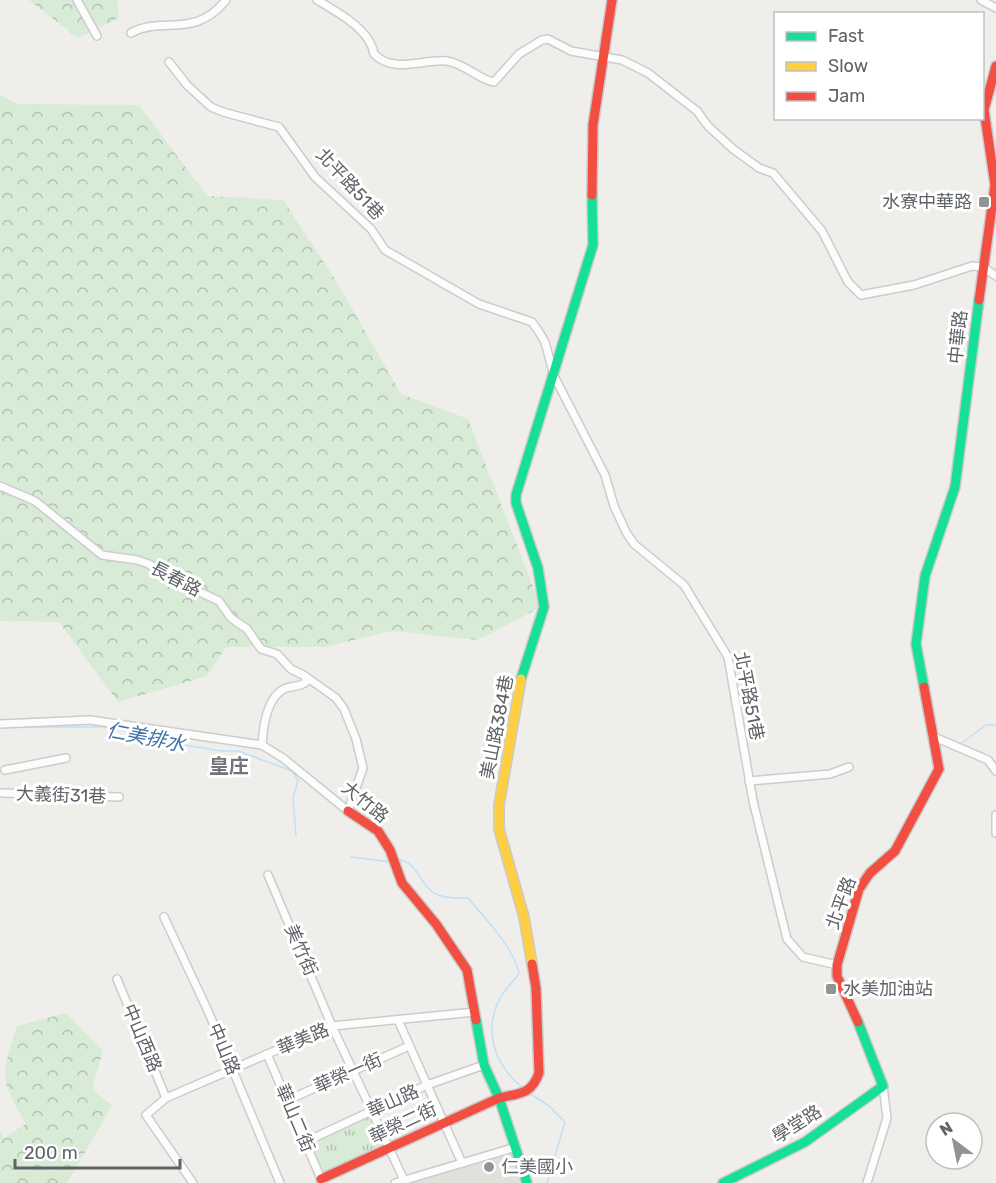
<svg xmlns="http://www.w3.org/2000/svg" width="996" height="1183" font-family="Rubik,'Noto Sans TC',sans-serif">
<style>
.education{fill:#e2e0da}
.grass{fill:url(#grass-tufts)}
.forest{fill:url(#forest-crowns)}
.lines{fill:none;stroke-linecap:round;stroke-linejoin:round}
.stream{stroke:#bfe0f9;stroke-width:1.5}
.street-casing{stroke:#cbcccc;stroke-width:10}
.fast-casing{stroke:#cacacb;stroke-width:12}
.slow-casing{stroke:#cacacb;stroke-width:12}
.jam-casing{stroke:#cacacb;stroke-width:12}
.street{stroke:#fdfcfc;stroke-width:7}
.fast{stroke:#16e098;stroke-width:9}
.slow{stroke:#ffcf43;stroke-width:9}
.jam{stroke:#f24e42;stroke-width:9}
.poi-dot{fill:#919496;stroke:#fff;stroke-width:2}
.labels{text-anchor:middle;stroke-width:6;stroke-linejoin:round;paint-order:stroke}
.street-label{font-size:18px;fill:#5f6368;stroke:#fff}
.poi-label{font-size:18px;fill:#5f6368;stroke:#fff;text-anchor:start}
.water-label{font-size:20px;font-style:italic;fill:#4174aa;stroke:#fff}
.neighbourhood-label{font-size:20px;font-weight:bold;fill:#70757a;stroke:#fff}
</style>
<defs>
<pattern id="grass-tufts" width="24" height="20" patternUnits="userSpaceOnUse" patternTransform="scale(1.5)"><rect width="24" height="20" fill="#d8ebd6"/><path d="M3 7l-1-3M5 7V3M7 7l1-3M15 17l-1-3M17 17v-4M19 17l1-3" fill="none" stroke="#b2c2b1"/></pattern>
<pattern id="forest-crowns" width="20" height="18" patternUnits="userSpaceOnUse" patternTransform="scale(1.5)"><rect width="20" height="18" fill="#d8ebd6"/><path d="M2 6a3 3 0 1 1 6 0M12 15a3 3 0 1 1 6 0" fill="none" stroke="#b2c2b1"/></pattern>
</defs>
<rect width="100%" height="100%" fill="#efeeea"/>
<!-- education -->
<polygon class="education" points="512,1152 523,1183 407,1183"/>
<!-- grass -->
<polygon class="grass" points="370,1116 383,1145 324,1173 310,1144"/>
<!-- forest -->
<g class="forest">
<polygon points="29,0 117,0 119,18 78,38"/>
<polygon points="0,95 17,104 139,105 207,196 283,200 338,284 401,394 468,419 541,607 478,640 391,631 325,647 226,647 207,676 118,702 59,622 0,621"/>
<path d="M66 1013 103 1051 92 1089 112 1106 67 1183H0V1131L4 1138 26 1124C0 1078 0 1078 17 1026Z"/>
</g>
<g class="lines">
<!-- stream -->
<g class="stream">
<polyline points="19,727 103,727 143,734 159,741 222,751 238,751 292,771 298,780 293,798 296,836"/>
<polyline points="962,743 986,725 996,725"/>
<polyline points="351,857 391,862"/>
<path d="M399 860C419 862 420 888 438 895 448 899 457 898 468 898 486 920 512 945 519 973 515 980 509 985 504 992 481 1026 493 1064 523 1088"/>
<polyline points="529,1093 549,1106 565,1122 547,1183"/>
</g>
<defs>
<g id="street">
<polyline points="77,0 97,36"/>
<path d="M317 0C337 12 370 29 374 54 394 74 422 59 447 61 466 64 479 80 494 82L519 54 542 40 548 39 571 51 622 60 648 73 697 111 708 126 733 149 759 168 773 173 822 231 848 282 861 295 914 285 972 266 983 267 996 276"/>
<polyline points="981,0 996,8"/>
<path d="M131 33C164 15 194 40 226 0"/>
<polyline points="169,62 187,85 211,107 223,112 279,127 315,177 371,229 385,250 479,304 532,322 539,332 545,342 554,376 605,475 614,506 626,532 634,544 684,585 728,657 753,801 787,939 803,957 837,965"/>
<path d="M0 486 35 501 102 555 137 560 149 564 172 579 219 601 231 618 247 629 261 649 277 654 291 669 305 676 306 682C299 688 291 685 284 689 266 698 263 728 262 745"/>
<polyline points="0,724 90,720 262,745 283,758 348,811 363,768 356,739 344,709 336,698 305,676"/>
<polyline points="932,736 988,760 996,771"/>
<polyline points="5,770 66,758"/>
<polyline points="749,781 830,774 849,767"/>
<polyline points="3,793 119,797"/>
<polyline points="996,815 996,833"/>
<polyline points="268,875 332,1026 404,1180"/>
<polyline points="164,917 208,1011 280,1183"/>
<polyline points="117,979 166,1098"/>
<polyline points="398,1020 462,1163"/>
<polyline points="267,1054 322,1181"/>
<polyline points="288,1100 409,1046"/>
<polyline points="305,1142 427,1085 484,1065"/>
<polyline points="193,1183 146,1115 166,1098 332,1026 475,1012"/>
<polyline points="395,1183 516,1147"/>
<polyline points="867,1183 887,1118 883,1086"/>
</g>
<g id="fast">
<polyline points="521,679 544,607 538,568 516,503 516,495 593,245 592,195"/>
<polyline points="924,687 916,644 925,576 955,487 979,300"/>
<polyline points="476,1020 484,1065 499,1098 527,1183"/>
<polyline points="723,1183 805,1142 883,1086 858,1022"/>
</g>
<polyline id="slow" points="521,679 499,805 499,829 524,917 532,964"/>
<g id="jam">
<polyline points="592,195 593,125 612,0"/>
<polyline points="979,300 995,185 984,110 996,66"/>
<polyline points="348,811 378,831 390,850 402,883 436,924 467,970 476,1020"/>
<polyline points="858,1022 837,976 837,965 859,889 870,873 895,851 939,769 924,687"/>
<path d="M321 1179 499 1098C520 1093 531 1095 539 1073L536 988 532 964"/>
</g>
</defs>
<!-- street casing -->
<use href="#street" class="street-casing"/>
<!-- fast casing -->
<use href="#fast" class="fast-casing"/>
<!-- slow casing -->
<use href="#slow" class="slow-casing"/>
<!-- jam casing -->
<use href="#jam" class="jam-casing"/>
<!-- street -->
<use href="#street" class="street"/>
<!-- fast -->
<use href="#fast" class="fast"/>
<!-- slow -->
<use href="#slow" class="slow"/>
<!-- jam -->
<use href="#jam" class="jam"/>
</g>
<!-- markers -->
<g class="poi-dot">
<rect x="978" y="196" width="12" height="12" rx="3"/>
<rect x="825" y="983" width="12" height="12" rx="3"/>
<circle cx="489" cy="1167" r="6"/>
</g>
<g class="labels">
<!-- street labels -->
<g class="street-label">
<text transform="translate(350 184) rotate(47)" y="6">北平路51巷</text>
<text transform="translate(958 337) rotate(-84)" y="6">中華路</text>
<text transform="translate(176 579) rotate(27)" y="6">長春路</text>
<text transform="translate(749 696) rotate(79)" y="6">北平路51巷</text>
<text transform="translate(497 727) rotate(-79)" y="6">美山路384巷</text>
<text transform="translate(61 795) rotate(2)" y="6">大義街31巷</text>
<text transform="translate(365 802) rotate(39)" y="6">大竹路</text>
<text transform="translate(841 903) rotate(-70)" y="6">北平路</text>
<text transform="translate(301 950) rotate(66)" y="6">美竹街</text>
<text transform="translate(142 1038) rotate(67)" y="6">中山西路</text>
<text transform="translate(303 1039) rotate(-23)" y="6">華美路</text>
<text transform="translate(224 1049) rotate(67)" y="6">中山路</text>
<text transform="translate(348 1073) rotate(-24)" y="6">華榮一街</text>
<text transform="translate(393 1101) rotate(-24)" y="6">華山路</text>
<text transform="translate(295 1118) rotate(67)" y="6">華山二街</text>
<text transform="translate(403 1123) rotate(-25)" y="6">華榮二街</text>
<text transform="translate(797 1124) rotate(-32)" y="6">學堂路</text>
</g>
<!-- poi labels -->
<g class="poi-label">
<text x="972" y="208" text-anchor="end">水寮中華路</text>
<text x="843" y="995">水美加油站</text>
<text x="501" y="1173">仁美國小</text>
</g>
<!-- water labels -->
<g class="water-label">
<text transform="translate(146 737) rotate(11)" y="7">仁美排水</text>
</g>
<!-- neighbourhood labels -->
<g class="neighbourhood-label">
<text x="229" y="773">皇庄</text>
</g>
</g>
<!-- legend -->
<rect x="774" y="12" width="210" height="108" fill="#ffffff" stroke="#bfc1c3" stroke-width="1.5"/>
<rect x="786" y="32" width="30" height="9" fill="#16e098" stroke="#bfc1c3" stroke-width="1.5"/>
<text x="828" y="42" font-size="18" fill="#5f6368">Fast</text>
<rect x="786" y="62" width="30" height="9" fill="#ffcf43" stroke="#bfc1c3" stroke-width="1.5"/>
<text x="828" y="72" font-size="18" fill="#5f6368">Slow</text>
<rect x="786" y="92" width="30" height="9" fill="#f24e42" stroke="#bfc1c3" stroke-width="1.5"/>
<text x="828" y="102" font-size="18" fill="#5f6368">Jam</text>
<!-- north arrow -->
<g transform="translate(954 1141) rotate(328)"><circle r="28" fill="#ffffff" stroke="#bfc1c3" stroke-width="1.5"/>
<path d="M0-4.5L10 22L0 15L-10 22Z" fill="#919496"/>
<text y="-9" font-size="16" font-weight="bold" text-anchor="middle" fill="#5f6368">N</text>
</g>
<!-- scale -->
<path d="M15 1159v9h165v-9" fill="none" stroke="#5f6368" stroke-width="3"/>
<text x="24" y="1159" font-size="18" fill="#5f6368" stroke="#ffffff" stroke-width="4.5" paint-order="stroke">200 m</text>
</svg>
